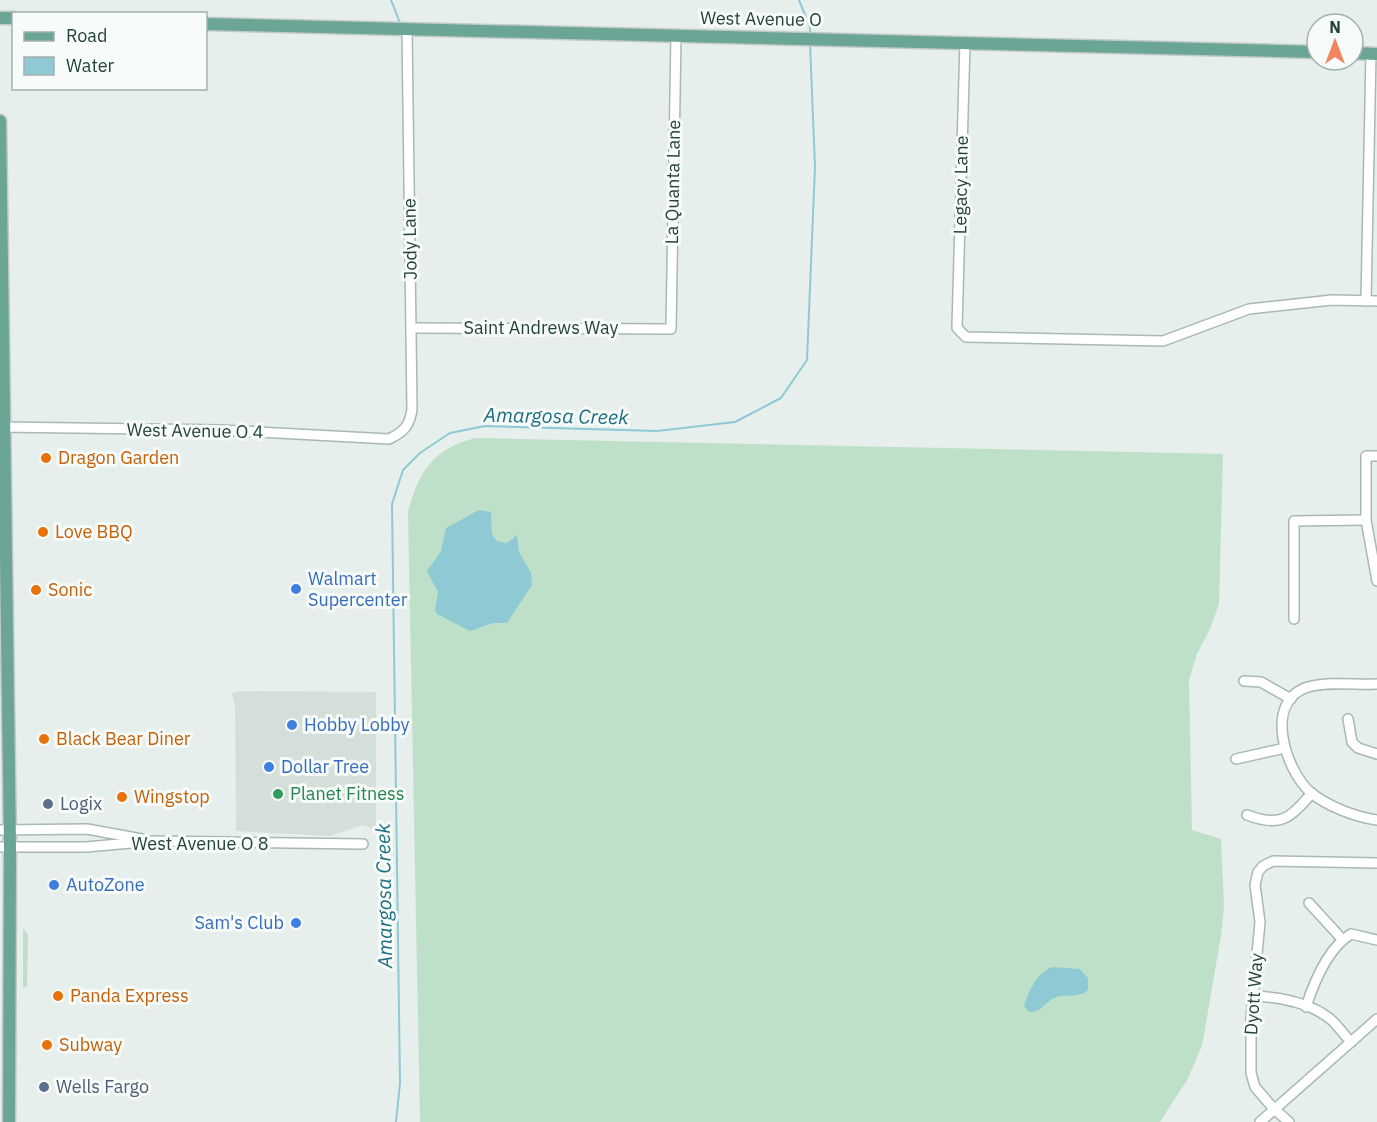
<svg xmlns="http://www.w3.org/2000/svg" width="1377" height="1122" font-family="'IBM Plex Sans',sans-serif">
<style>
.built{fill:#d4dfda}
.grass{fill:#bfe0c8}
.water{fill:#8ec9d4}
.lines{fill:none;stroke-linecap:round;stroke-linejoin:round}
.stream{stroke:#8ec9d4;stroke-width:2}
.minor-casing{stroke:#a8b8b2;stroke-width:12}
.major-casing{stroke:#c2cac8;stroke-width:15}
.minor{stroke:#fff;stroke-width:9}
.major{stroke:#6aa596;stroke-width:12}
.food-dot{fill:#e8710a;stroke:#f7fbf9;stroke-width:2}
.shop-dot{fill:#3f7fe0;stroke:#f7fbf9;stroke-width:2}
.leisure-dot{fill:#2e9e5b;stroke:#f7fbf9;stroke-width:2}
.service-dot{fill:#5c6f8a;stroke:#f7fbf9;stroke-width:2}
.labels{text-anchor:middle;stroke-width:6;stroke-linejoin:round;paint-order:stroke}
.street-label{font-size:18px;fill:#24423a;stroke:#f7fbf9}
.food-label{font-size:18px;fill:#c56008;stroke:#f7fbf9;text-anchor:start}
.shop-label{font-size:18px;fill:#366cbe;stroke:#f7fbf9;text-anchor:start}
.leisure-label{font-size:18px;fill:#27864d;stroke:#f7fbf9;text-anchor:start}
.service-label{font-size:18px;fill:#4e5e75;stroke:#f7fbf9;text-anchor:start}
.water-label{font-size:20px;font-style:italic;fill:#1c6f80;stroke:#f7fbf9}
</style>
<rect width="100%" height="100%" fill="#e6efeb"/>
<!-- built -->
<polygon class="built" points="238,691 376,692 376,830 363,825 330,836 236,831 235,705 232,693"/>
<!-- grass -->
<g class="grass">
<path d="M475 438 1223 454 1219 604 1210 629 1197 654 1189 680 1192 830 1221 839 1224 906 1221 936 1202 1046 1187 1080 1160 1122H420L408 512C419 471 433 449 475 438Z"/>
<polygon points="23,929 28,934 27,987 23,987"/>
</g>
<!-- water -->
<g class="water">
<polygon points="479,510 491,512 492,534 497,541 507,543 517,535 519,552 531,573 532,585 507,623 493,623 470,631 437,614 435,611 438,592 427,571 441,551 446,528"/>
<path d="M1052 967 1080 969 1088 978V990C1077 999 1066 993 1054 998 1044 1003 1041 1013 1029 1012L1024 1006C1029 990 1037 973 1052 967Z"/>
</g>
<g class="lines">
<!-- stream -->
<g class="stream">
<polyline points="391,0 400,23"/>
<polyline points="799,0 810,27 810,34"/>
<polyline points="396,1122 400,1083 392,504 403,470 420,453 450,433 485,426 657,431 735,422 781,398 807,360 815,167 810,43"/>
</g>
<defs>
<g id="minor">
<polyline points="965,42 957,328 966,337 1163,341 1249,309 1332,300 1377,301"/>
<polyline points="1366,301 1371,53"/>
<polyline points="411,328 671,329 676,36"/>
<path d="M0 427 221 430 389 439C404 432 410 425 412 409L407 29"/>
<polyline points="1377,456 1366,456 1366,520 1377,581"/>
<polyline points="1294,619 1294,521 1366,520"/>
<polyline points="1244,681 1261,682 1291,699"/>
<path d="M1377 684C1356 685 1329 681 1308 687 1263 701 1285 769 1310 792 1327 806 1355 817 1377 820"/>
<polyline points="1348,719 1352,742 1358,748 1377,754"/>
<polyline points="1236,759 1285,748"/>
<path d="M1247 815C1281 828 1290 818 1312 793"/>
<polyline points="0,830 87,829 142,839"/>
<polyline points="0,847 86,847 153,841 363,844"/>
<polyline points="1309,903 1342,939"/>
<path d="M1253 996C1277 997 1308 1002 1329 1018 1337 1024 1344 1035 1351 1042"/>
<path d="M1306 1007C1314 982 1328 948 1351 934L1377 940"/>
<polyline points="1260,1122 1377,1019"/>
<polyline points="1289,1122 1274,1109 1255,1087 1251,1073 1251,1018 1260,922 1255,885 1258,872 1263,866 1273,861 1377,863"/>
</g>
<g id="major">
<polyline points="0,18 14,18"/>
<polyline points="206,24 1317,52"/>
<polyline points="1353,53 1377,54"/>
<polyline points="0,121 10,846 9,1122"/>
</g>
</defs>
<!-- minor casing -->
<use href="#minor" class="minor-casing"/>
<!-- major casing -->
<use href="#major" class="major-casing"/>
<!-- minor -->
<use href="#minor" class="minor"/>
<!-- major -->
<use href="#major" class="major"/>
</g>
<!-- markers -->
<g class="food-dot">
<circle cx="46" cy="458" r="6"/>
<circle cx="43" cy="532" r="6"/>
<circle cx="36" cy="590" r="6"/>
<circle cx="44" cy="739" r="6"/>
<circle cx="122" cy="797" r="6"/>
<circle cx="58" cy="996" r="6"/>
<circle cx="47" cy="1045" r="6"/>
</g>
<g class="shop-dot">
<circle cx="296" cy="589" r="6"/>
<circle cx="292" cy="725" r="6"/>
<circle cx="269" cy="767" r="6"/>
<circle cx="54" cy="885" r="6"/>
<circle cx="296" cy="923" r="6"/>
</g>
<circle class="leisure-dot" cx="278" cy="794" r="6"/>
<g class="service-dot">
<circle cx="48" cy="804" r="6"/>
<circle cx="44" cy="1087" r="6"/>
</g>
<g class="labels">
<!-- street labels -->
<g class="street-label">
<text transform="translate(761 19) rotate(1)" y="6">West Avenue O</text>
<text transform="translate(673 182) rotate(-89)" y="6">La Quanta Lane</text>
<text transform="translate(961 185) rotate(-89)" y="6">Legacy Lane</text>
<text transform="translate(410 239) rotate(-91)" y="6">Jody Lane</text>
<text x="541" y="334">Saint Andrews Way</text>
<text transform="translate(195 431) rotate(1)" y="6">West Avenue O 4</text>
<text x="200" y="850">West Avenue O 8</text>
<text transform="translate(1254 994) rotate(-86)" y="6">Dyott Way</text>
</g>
<!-- food labels -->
<g class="food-label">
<text x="58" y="464">Dragon Garden</text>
<text x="55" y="538">Love BBQ</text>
<text x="48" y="596">Sonic</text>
<text x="56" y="745">Black Bear Diner</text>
<text x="134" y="803">Wingstop</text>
<text x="70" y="1002">Panda Express</text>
<text x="59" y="1051">Subway</text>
</g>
<!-- shop labels -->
<g class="shop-label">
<text x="308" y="585">Walmart<tspan x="308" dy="21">Supercenter</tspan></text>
<text x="304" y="731">Hobby Lobby</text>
<text x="281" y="773">Dollar Tree</text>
<text x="66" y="891">AutoZone</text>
<text x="284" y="929" text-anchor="end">Sam's Club</text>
</g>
<!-- leisure labels -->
<g class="leisure-label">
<text x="290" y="800">Planet Fitness</text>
</g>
<!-- service labels -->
<g class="service-label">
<text x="60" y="810">Logix</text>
<text x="56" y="1093">Wells Fargo</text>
</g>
<!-- water labels -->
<g class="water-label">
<text transform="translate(556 416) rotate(1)" y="7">Amargosa Creek</text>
<text transform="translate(384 896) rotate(-91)" y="7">Amargosa Creek</text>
</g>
</g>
<!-- legend -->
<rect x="12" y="12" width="195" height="78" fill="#f7fbf9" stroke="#a3b1ad" stroke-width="1.5"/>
<rect x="24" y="32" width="30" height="9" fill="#6aa596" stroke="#a3b1ad" stroke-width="1.5"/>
<text x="66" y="42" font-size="18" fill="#24423a">Road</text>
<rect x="24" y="57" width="30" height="18" fill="#8ec9d4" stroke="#a3b1ad" stroke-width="1.5"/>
<text x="66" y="72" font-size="18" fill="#24423a">Water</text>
<!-- north arrow -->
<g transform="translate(1335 42)"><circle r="28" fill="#f7fbf9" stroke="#a3b1ad" stroke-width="1.5"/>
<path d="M0-4.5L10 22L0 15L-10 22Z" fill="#f4845f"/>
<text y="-9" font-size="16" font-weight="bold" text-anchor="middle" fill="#24423a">N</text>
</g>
</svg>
